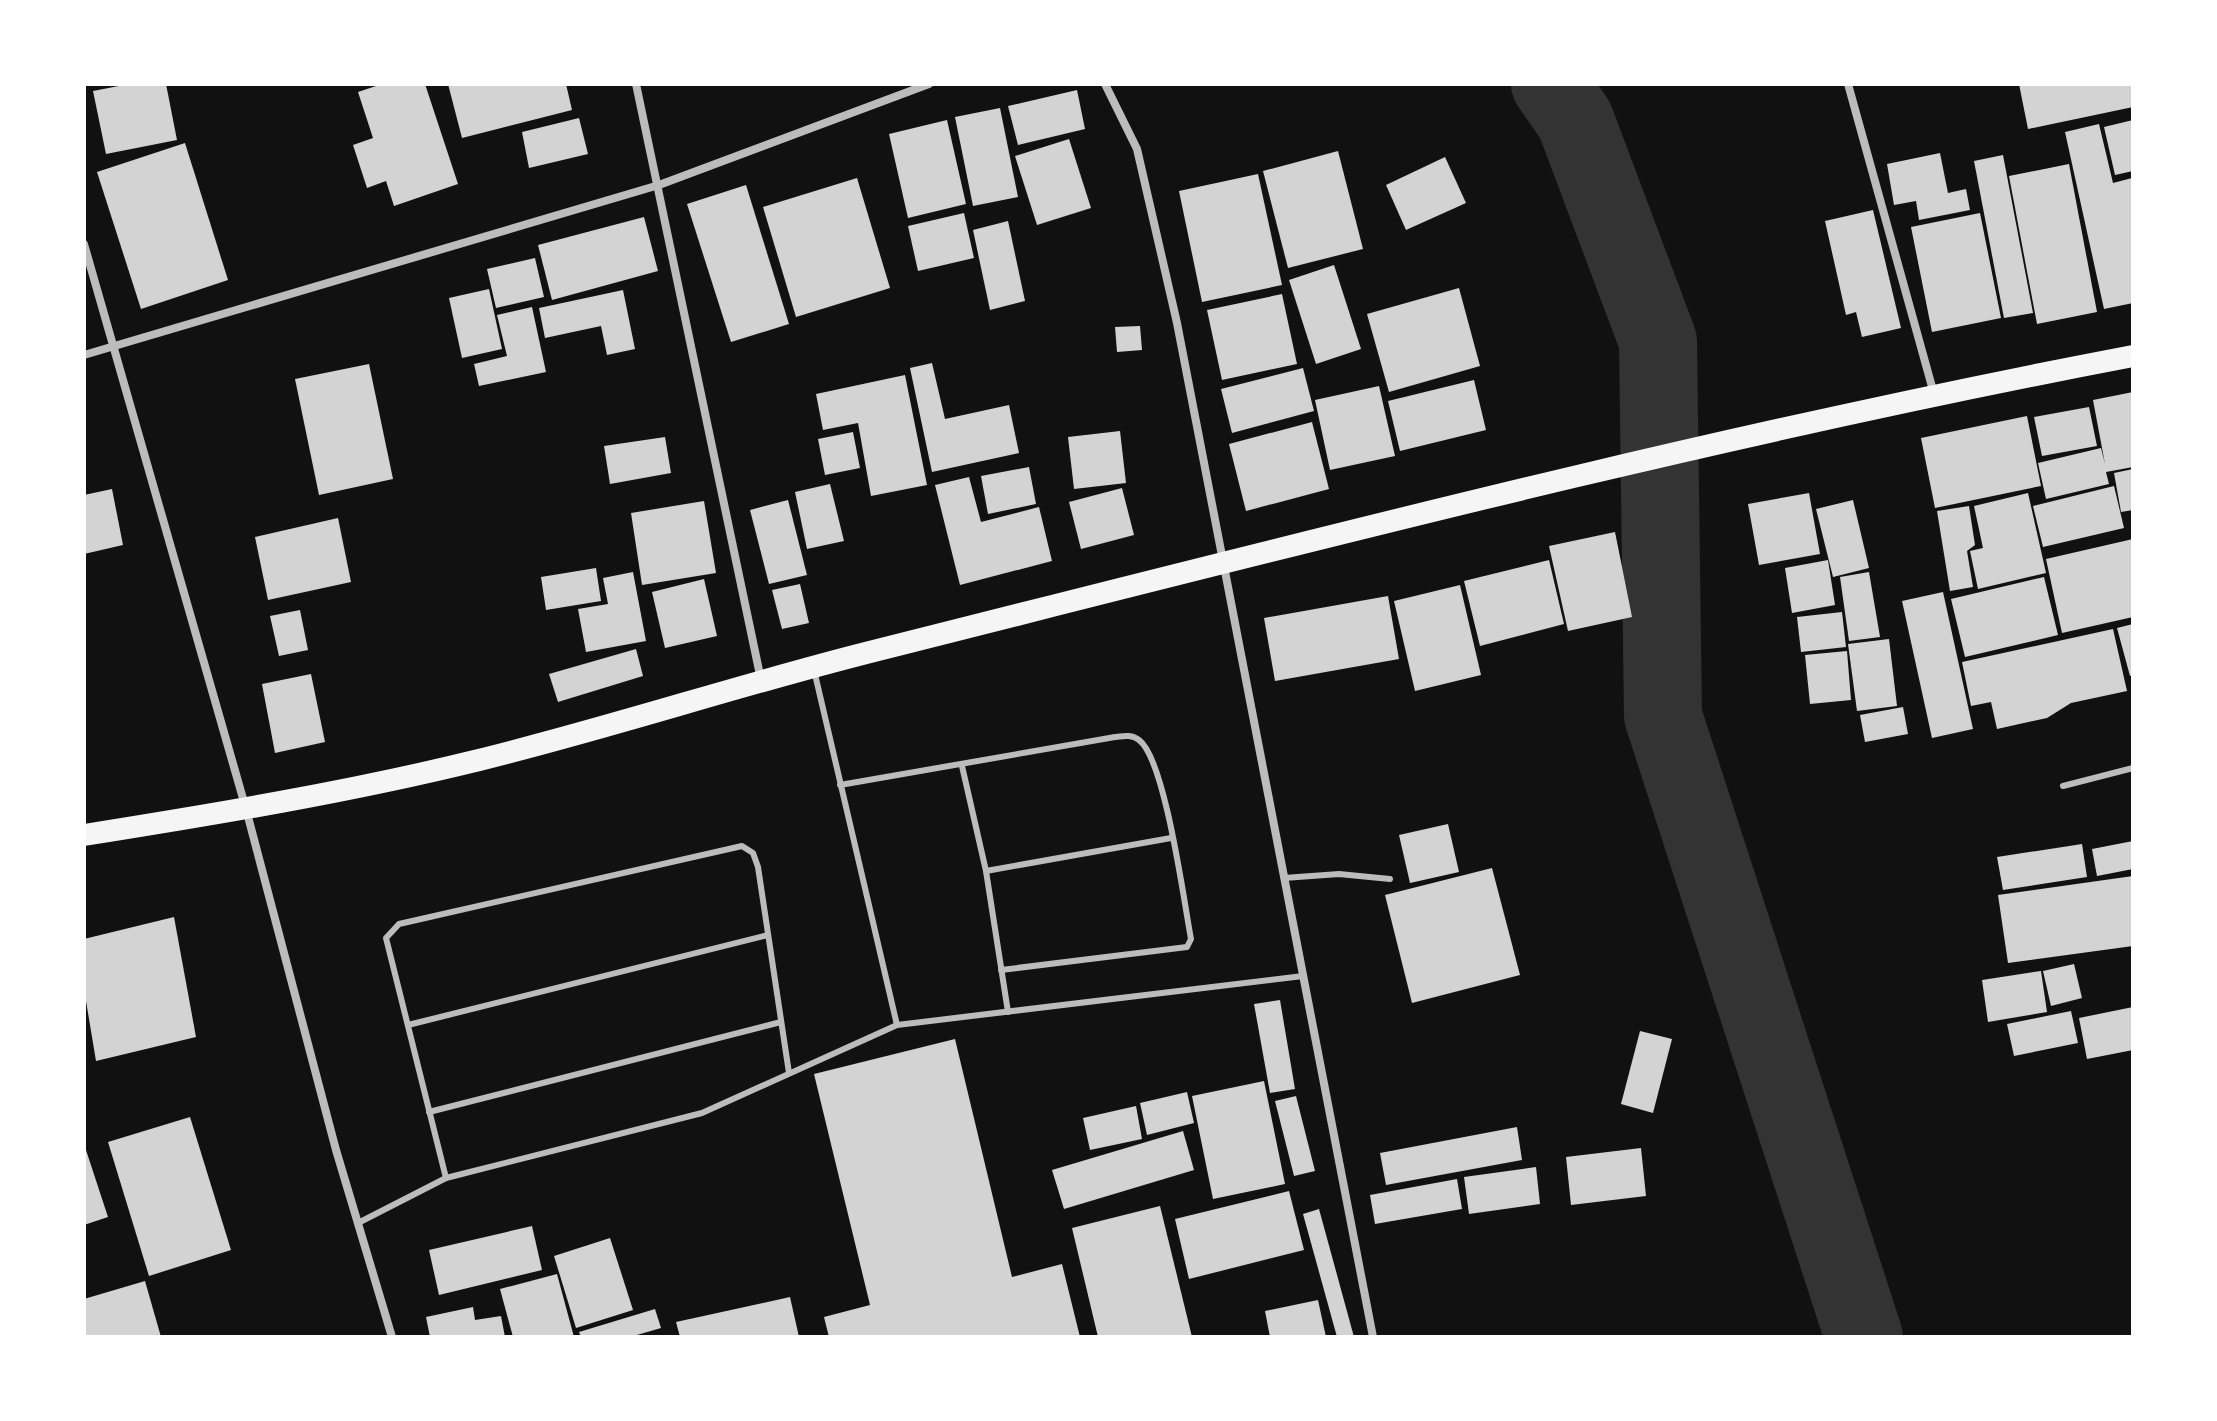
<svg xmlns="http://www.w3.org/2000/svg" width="2217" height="1421" font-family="'Golos Text',sans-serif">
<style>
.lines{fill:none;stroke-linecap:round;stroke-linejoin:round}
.river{stroke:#333;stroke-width:78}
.building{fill:#d3d3d3}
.service{stroke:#bcbcbc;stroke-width:6}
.minor{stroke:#bcbcbc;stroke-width:8}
.trunk{stroke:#f5f5f5;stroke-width:22}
</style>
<rect width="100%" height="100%" fill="#111"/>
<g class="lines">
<!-- river -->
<polyline class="river" points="1550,84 1575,120 1658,341 1663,716 1864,1337"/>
</g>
<!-- building -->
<g class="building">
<polygon points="129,84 166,84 177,140 106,154 93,91"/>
<polygon points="382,84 425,84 458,184 394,206 386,181 367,188 353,145 373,138 358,92"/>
<polygon points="448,84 566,84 572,110 462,138"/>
<polygon points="2019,84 2133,84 2133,107 2028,129"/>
<polygon points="1077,90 1085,129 1018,145 1008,106"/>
<polygon points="1000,108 1018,197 973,206 955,117"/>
<polygon points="579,118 588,154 529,168 522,132"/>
<polygon points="947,120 966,204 908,218 889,134"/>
<polygon points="2133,120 2133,171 2115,175 2104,127"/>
<polygon points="2099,124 2113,183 2132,178 2133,182 2133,303 2104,309 2065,132"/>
<polygon points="1069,139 1091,208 1037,225 1015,156"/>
<polygon points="185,143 228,280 141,309 97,172"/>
<polygon points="1338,151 1363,249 1288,268 1263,171"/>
<polygon points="1940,153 1948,193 1966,189 1970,210 1919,220 1916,201 1894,205 1887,164"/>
<polygon points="2003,155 2033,313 2004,318 1974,161"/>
<polygon points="1445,157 1466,203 1406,230 1386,185"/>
<polygon points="2069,164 2097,312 2037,324 2009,176"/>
<polygon points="1258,174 1282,285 1202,302 1179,191"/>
<polygon points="857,178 890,288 796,317 763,207"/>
<polygon points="746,185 789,324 731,342 687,204"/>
<polygon points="1873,210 1901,328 1862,337 1856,312 1846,315 1825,221"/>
<polygon points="964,213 974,258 918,271 908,226"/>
<polygon points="1980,213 2001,318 1932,332 1911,227"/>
<polygon points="644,217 658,271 552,300 538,245"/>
<polygon points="1008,221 1025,301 990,310 973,230"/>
<polygon points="535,258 544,297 496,308 487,269"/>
<polygon points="1334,265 1361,349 1316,364 1289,280"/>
<polygon points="1459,288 1480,366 1389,392 1367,314"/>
<polygon points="489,289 502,349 462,358 449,298"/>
<polygon points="623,290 635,349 607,355 601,326 545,338 539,308"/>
<polygon points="1282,294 1297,364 1222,380 1207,310"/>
<polygon points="532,307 546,372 479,386 474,364 507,356 497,315"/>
<polygon points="1140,326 1142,350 1117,352 1115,327"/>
<polygon points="932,363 945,419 1009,405 1019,453 932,472 910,368"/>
<polygon points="369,364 393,479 319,495 295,379"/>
<polygon points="1303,368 1314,411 1232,433 1221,389"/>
<polygon points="905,375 927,485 871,496 858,423 823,430 816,394"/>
<polygon points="1474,380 1486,430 1400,451 1388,401"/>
<polygon points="1379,386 1395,456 1330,470 1315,400"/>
<polygon points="2133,392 2133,467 2106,472 2109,484 2046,499 2038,463 2101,448 2105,464 2093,400"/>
<polygon points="2089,407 2097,446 2042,456 2034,417"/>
<polygon points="2027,416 2041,486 1935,508 1921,438"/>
<polygon points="1312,422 1329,489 1246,511 1229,444"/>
<polygon points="1120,431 1126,483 1074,489 1068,437"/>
<polygon points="853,432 860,468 825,475 818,439"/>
<polygon points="665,437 671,473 610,484 604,446"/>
<polygon points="1029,467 1036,504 988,514 981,476"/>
<polygon points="2133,469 2133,510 2121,512 2114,473"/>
<polygon points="969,477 981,522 1039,507 1052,561 960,585 935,485"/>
<polygon points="830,484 844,541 807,549 795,492"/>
<polygon points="2114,486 2124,528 2043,547 2033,506"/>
<polygon points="1122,488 1134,535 1081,549 1069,502"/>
<polygon points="112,489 123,545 84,554 84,495"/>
<polygon points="1809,493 1820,554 1759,565 1748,504"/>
<polygon points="2028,493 2046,573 1978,589 1970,551 1983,548 1974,506"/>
<polygon points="788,500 807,575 769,584 750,510"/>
<polygon points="1853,500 1869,568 1833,577 1816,509"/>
<polygon points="704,501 716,573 642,585 631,513"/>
<polygon points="1969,506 1975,545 1967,551 1973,587 1950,591 1937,511"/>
<polygon points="338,518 351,582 268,600 255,537"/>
<polygon points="1615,532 1632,617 1568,631 1549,546"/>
<polygon points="2133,539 2133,617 2062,633 2046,559"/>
<polygon points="1549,560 1564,624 1480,646 1464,581"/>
<polygon points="1828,560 1835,605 1792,613 1785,568"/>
<polygon points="596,568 601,601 546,610 541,577"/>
<polygon points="633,572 646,641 586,652 578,609 608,604 603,578"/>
<polygon points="1869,572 1880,637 1849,641 1840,577"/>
<polygon points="2044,577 2058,635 1965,657 1951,599"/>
<polygon points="704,579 717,636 665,648 652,592"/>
<polygon points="800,584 809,623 782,629 772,590"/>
<polygon points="1460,585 1481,675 1415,691 1394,601"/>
<polygon points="1943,592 1973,729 1932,738 1902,601"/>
<polygon points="1388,596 1399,659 1275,681 1264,618"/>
<polygon points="300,610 308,650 279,656 270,616"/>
<polygon points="1842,612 1846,647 1801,652 1797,617"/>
<polygon points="2133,624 2133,675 2130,676 2117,628"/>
<polygon points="2113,629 2127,691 2071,703 2047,718 1997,729 1991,702 1971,706 1962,662"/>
<polygon points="1889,639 1897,706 1857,711 1848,644"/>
<polygon points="636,649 643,676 558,702 549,674"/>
<polygon points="1847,651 1851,700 1810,704 1805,655"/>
<polygon points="311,674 325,742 275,753 262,684"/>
<polygon points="1903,707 1908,734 1865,742 1860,715"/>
<polygon points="1448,824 1459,872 1410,883 1399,835"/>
<polygon points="2133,841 2133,869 2097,876 2092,849"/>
<polygon points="2082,844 2087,877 2003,890 1997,857"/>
<polygon points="1492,868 1520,975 1412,1003 1385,895"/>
<polygon points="2133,876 2133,946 2008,963 1998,895"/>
<polygon points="174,917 196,1037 96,1061 84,989 84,939"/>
<polygon points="2074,964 2082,998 2051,1006 2043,971"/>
<polygon points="2041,971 2047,1012 1988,1022 1982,980"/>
<polygon points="1280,1000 1295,1089 1270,1093 1254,1004"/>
<polygon points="2133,1007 2133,1050 2087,1059 2079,1018"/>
<polygon points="2071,1011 2078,1043 2014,1056 2007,1024"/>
<polygon points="1640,1031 1672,1039 1653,1113 1621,1104"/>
<polygon points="955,1039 1012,1277 1062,1264 1080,1337 829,1337 824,1317 870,1305 814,1074"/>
<polygon points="1264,1081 1285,1184 1213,1199 1192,1096"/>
<polygon points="1187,1092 1194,1123 1147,1135 1140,1103"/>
<polygon points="1296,1096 1315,1171 1294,1176 1275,1101"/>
<polygon points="1136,1106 1142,1139 1090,1150 1083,1118"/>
<polygon points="190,1117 231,1250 149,1276 108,1142"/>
<polygon points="1517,1127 1522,1160 1386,1185 1380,1153"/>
<polygon points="1183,1131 1194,1170 1064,1209 1052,1170"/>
<polygon points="84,1144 108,1217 84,1225"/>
<polygon points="1641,1148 1646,1196 1571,1205 1566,1157"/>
<polygon points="1536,1167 1540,1204 1469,1214 1464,1177"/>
<polygon points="1457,1179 1462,1209 1375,1224 1370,1195"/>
<polygon points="1289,1191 1304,1250 1189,1279 1175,1219"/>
<polygon points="1160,1206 1192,1337 1098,1337 1072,1228"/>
<polygon points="1319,1209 1354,1337 1337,1337 1303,1214"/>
<polygon points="532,1226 542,1270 439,1295 429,1250"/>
<polygon points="610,1238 633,1310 576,1328 554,1256"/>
<polygon points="557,1274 574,1337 513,1337 500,1289"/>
<polygon points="145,1281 161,1337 84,1337 84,1299"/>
<polygon points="790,1297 799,1337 680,1337 676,1322"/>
<polygon points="1318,1300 1326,1337 1270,1337 1265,1311"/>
<polygon points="473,1307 475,1320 501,1316 505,1337 430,1337 426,1317"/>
<polygon points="655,1309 661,1328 630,1337 581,1337 579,1332"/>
</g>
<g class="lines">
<!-- service -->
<g class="service">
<polyline points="814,670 897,1025"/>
<polyline points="962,766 986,871 1008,1012"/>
<path d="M840 785 1115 737C1123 736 1132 734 1139 740 1165 759 1184 902 1191 939L1187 947 1001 970"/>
<polyline points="2063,786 2133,768"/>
<polyline points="986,871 1171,838"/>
<polyline points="1284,878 1339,874 1390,879"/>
<polyline points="408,1025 768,935"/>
<polyline points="429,1112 781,1022"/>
<polyline points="446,1178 386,938 399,924 742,846 753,853 758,867 789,1073"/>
<polyline points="360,1222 446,1178 702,1113 897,1025 1303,976"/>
</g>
<!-- minor -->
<g class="minor">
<polyline points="636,84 761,680"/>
<polyline points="1105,84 1137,149 1177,323 1373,1337"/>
<polyline points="1848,84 1934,394"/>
<polyline points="84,244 246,809 336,1150 392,1337"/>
<polyline points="84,355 659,185 929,84"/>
</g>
<!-- trunk -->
<path class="trunk" d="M84 835C216 814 349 792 479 760 609 728 736 686 866 653 1287 547 1707 437 2133 356"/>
</g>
<!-- border -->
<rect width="2217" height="1421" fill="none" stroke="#ffffff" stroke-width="172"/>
</svg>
